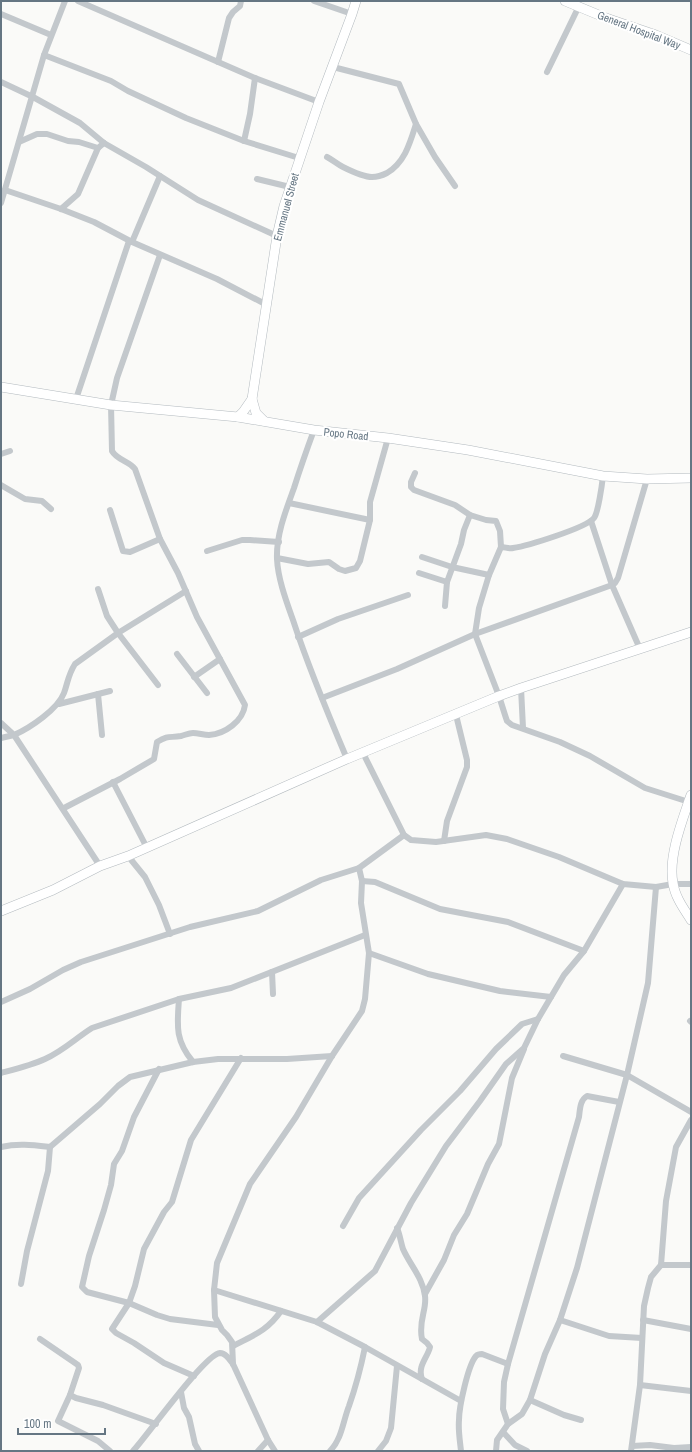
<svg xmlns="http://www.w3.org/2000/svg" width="692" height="1452" font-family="'Archivo Narrow',sans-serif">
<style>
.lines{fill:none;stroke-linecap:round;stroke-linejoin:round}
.secondary-casing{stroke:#b3babf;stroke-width:10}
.minor{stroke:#c3c8cc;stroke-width:6}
.secondary{stroke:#fff;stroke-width:9}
.labels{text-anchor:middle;stroke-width:4;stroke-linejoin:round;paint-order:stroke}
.street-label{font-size:11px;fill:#657683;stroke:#fff}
</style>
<rect width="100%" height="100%" fill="#fafaf8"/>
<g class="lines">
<defs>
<g id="secondary">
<polyline points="565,1 606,18 656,35 691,50"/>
<polyline points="1,387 111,405 238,417 314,430 388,438 468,450 603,476 647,479 691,478"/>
<polyline points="252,399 256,413 264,421"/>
<polyline points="238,417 243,412 252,399 277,236 284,206 319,102 352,14 356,1"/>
<path d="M691 795C682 821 668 857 673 883 675 897 684 909 691 920"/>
<polyline points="1,911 53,890 100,866 128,856 347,759 499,696 521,688 691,632"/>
</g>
</defs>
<!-- secondary casing -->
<use href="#secondary" class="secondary-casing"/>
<!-- minor -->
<g class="minor">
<polyline points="78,1 255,78 319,102"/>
<polyline points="314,1 352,14"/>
<polyline points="1,14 51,35"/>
<polyline points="44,55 111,81 128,91 186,118 244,141 299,158"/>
<polyline points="218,62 229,18 233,12 240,6 241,1"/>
<polyline points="333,67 399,84 416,124 435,157 455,186"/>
<polyline points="547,72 579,6"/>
<polyline points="1,82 33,97 80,123 104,143 146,167 198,200 277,236"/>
<polyline points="244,141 250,114 255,78"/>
<polyline points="19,142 37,134 47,134 68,141 79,142 98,148 104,143"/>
<path d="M327 157C333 160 337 164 343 167 351 171 363 177 372 177 377 177 383 175 387 173 405 162 410 143 416 124"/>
<polyline points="257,179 290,187"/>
<polyline points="5,190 61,209 94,222 132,242 217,279 267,305"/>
<polyline points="1,203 44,55 65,1"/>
<polyline points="61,209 78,194 98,148"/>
<polyline points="132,242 160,176"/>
<polyline points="76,399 129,241"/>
<path d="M314 430C307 449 300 469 294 488 286 510 276 535 277 559 278 580 287 603 294 623 309 669 328 714 347 759"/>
<polyline points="1,454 10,451"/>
<polyline points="415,473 411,482 411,487 414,490 455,505 470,515 486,520 496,521 500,531 501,547 489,575 479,608 475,634 499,696 505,715 507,721 512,725 560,742 590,756 645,788 689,802"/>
<polyline points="1,485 25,499 42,501 51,509"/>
<polyline points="289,503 370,520"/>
<polyline points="110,510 123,551 130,552 160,539"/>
<path d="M501 547C505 547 509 549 513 548 527 546 586 528 594 518 598 513 602 485 603 476"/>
<polyline points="207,551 242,540 250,540 279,542"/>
<polyline points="422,557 452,567 489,575"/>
<polyline points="277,558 308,564 329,562 339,569 345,571 356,568 360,561 370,520 370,502 388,438"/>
<polyline points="419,573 447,582"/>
<polyline points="98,589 107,616 118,633 158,685"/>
<polyline points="445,606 447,582 461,544 464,530 470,515"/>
<polyline points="298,637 338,619 408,595"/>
<polyline points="640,649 612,585 615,583 618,578 647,479"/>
<polyline points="177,654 207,693"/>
<polyline points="194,677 220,659"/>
<polyline points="521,688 523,728"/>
<polyline points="98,694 102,735"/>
<polyline points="322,698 397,669 475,634 612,585 591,521"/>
<polyline points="59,704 110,691"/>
<path d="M1 723 14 735C30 728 58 709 64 693 68 682 68 675 75 664L118 633 186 591"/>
<polyline points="1,738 14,735 100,866"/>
<polyline points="363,753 404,835 411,840 436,842 486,835 507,839 559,857 623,884 656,887 673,884 691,884"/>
<polyline points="113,782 147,848"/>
<path d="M64 808 120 779 154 759 157 742C169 735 169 738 181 736 185 735 189 733 193 733 198 733 204 735 209 735 225 734 243 721 245 705L197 617 178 573 160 539 135 469C129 461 117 460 112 451L111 405 117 378 160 255"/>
<polyline points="444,841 447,821 467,767 467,760 456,715"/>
<polyline points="128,856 145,877 159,905 170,934"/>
<polyline points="362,881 375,882 440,909 508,922 584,951"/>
<polyline points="369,953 428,974 500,991 551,997"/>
<polyline points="272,972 273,994"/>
<path d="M179 999C177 1026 175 1040 193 1062"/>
<polyline points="1,1002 30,989 63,970 81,962 190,927 258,911 321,880 359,868 404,835"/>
<polyline points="690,1021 691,1022"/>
<polyline points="563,1056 627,1075 691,1112"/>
<polyline points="159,1069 134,1117 122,1151 114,1164 111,1185 104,1210 89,1256 82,1287 87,1292 129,1303 157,1315 170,1319 218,1325"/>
<path d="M1 1073C16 1069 32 1065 45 1059 63 1051 76 1038 92 1028L179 999 231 988 365 935"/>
<path d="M1 1147C18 1143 33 1145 50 1147L100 1104 118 1086 130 1077 193 1062 218 1059H287L332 1056"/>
<polyline points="343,1226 359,1198 421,1130 460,1091 496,1049 522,1024 538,1019"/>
<path d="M397 1228C400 1235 401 1243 403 1249 410 1265 423 1278 425 1296 427 1310 418 1321 422 1339L427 1343 430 1347C428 1357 417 1366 422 1379"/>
<polyline points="661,1265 691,1265"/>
<polyline points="21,1284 27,1251 48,1171 50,1147"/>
<polyline points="214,1290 317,1322 365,1347 461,1401"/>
<polyline points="425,1294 444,1260 454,1235 467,1214 488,1164 499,1144 512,1078 524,1049"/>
<polyline points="560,1320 609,1336 642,1338"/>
<polyline points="643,1320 691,1329"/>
<polyline points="317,1322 375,1271 411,1203 446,1146 480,1101 506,1064 524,1048 538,1019 564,975 584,951 623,884"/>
<polyline points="40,1339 78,1365 79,1368 70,1395 76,1398 103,1405 156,1424"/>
<path d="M233 1346C254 1335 267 1331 281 1311"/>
<polyline points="233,1364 232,1342 227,1335 222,1330 215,1317 214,1290 217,1263 250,1184 296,1117 332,1056 362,1011 365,999 369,953 361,903 362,881 359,868"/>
<polyline points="194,1376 164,1363 134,1343 116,1333 112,1329 129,1303 135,1286 144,1249 164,1212 172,1202 191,1140 241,1058"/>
<polyline points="640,1385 691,1391"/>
<polyline points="181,1392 184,1408 189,1417 195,1444 199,1451"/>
<polyline points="70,1395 58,1421 98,1441 110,1451"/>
<polyline points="530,1400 564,1415 581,1420"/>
<path d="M508 1424 503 1409 504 1382 508 1364 579 1117C580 1109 580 1100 587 1096L619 1102"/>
<polyline points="503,1432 515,1445 527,1451"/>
<polyline points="632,1446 650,1445 674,1448 691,1447"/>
<path d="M133 1451C147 1436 205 1354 220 1353 226 1353 230 1360 233 1364L268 1440 275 1451"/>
<polyline points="258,1451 268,1440"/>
<path d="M330 1451C342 1439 343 1421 349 1406 356 1386 361 1367 365 1347"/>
<polyline points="378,1451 386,1441 391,1428 397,1366"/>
<path d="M461 1451C460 1441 458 1430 459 1420 459 1407 468 1365 476 1356 478 1354 479 1354 482 1354L508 1364"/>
<polyline points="496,1451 497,1440 508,1424 522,1414 530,1400 545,1354 560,1320 577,1268 627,1075 648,983 656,887"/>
<polyline points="631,1451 640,1385 644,1306 648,1288 651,1277 661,1265 666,1201 676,1147 691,1120"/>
</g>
<!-- secondary -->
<use href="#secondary" class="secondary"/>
</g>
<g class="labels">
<!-- street labels -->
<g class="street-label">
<text transform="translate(639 30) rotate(21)" y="4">General Hospital Way</text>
<text transform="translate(286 207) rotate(-75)" y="4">Emmanuel Street</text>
<text transform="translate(346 434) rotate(6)" y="4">Popo Road</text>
</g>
</g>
<!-- border -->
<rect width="692" height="1452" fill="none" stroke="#657683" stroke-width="4"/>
<!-- scale -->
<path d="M18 1428v6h87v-6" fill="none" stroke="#657683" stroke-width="2"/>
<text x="24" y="1428" font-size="12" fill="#657683" stroke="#ffffff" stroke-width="3" paint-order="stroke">100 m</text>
</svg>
